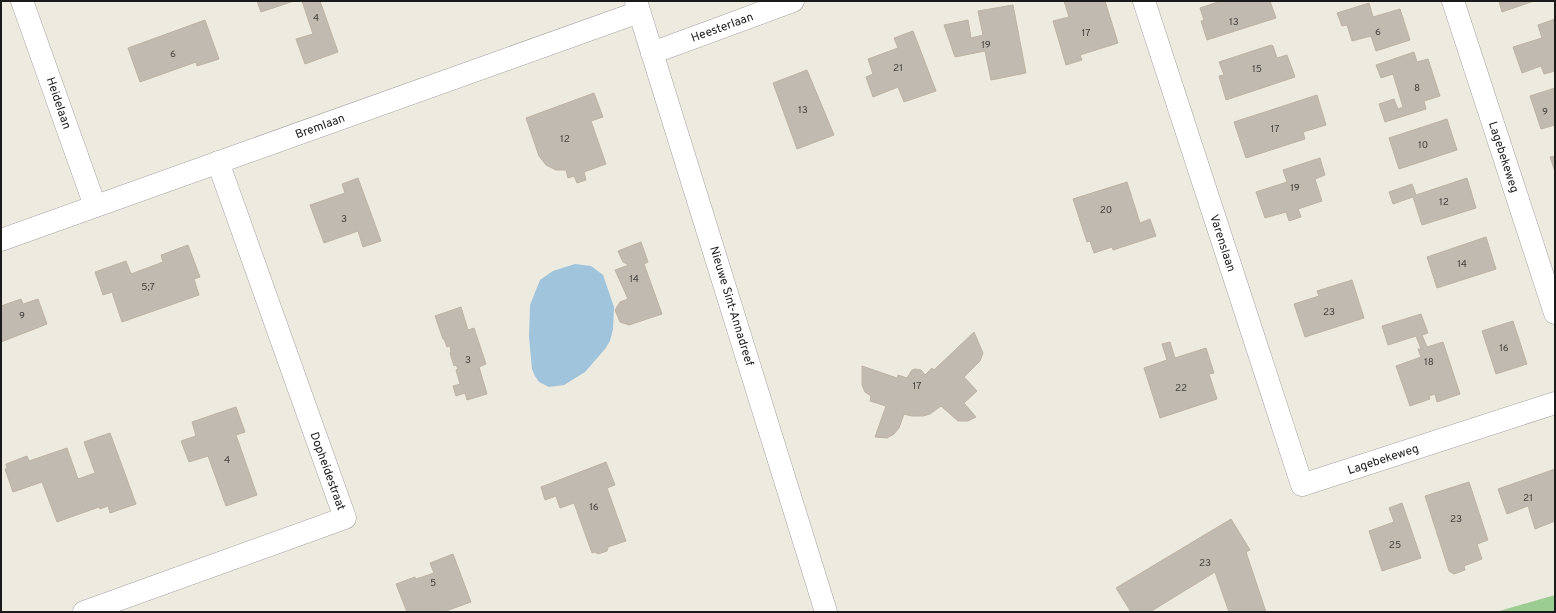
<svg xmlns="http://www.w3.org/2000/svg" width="1556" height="613" font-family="Overpass,sans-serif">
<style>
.forest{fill:#9bcd93}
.water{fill:#9fc4dc}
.building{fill:#c1bab0;stroke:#beb3a2}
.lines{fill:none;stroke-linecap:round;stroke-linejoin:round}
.minor-casing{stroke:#a2a2a2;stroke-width:23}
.minor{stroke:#fff;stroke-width:22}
.labels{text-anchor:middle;stroke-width:3;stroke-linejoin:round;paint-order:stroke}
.number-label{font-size:10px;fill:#444340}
.street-label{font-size:12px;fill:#1b1b1b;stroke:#fff}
</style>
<rect width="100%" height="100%" fill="#edeae0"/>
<!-- forest -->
<polygon class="forest" points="1555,595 1555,612 1496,612"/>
<!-- water -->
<polygon class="water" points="575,264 591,266 603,275 614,307 613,329 610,341 605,349 585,372 564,385 549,387 539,382 535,376 532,369 529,337 530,305 540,280 553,271"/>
<!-- building -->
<g class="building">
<polygon points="257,1 294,1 261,12"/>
<polygon points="302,1 320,1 338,52 305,64 296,39 313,34"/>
<polygon points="1064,1 1105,1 1118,43 1080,55 1082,60 1066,65 1053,21 1069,17"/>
<polygon points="1221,1 1270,1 1276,18 1207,40 1201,21 1204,20 1200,8"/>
<polygon points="1499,1 1534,1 1502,12"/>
<polygon points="1369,3 1373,17 1400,9 1410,40 1376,51 1371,36 1352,41 1347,25 1342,26 1337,13"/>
<polygon points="1013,5 1026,73 991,80 985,51 955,57 944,25 968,20 971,38 983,35 978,11"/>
<polygon points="1555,19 1555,71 1544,74 1541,66 1522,73 1513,47 1542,38 1538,25"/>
<polygon points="205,20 219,59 197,66 196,62 140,82 128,48"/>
<polygon points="913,31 936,91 904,102 898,87 873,97 866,77 873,74 868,59 898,48 894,38"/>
<polygon points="1271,45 1273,46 1277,58 1287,55 1295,77 1226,100 1219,76 1224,75 1219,62"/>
<polygon points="1414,52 1417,62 1428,59 1440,96 1424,101 1426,109 1385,122 1379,104 1394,99 1398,109 1403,107 1393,74 1381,78 1376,65"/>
<polygon points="807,70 834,135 797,149 773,83"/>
<polygon points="1555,88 1555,125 1541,129 1530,96"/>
<polygon points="594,93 603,117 591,121 606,164 584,172 586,180 577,183 574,176 568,178 566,170 556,170 546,165 539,156 526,118"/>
<polygon points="1317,95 1326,125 1303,132 1305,139 1246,158 1234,122"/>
<polygon points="1447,119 1457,150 1399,169 1389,138"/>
<polygon points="1555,156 1555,172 1550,157"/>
<polygon points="1320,158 1325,175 1315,179 1322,201 1298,209 1301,217 1289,221 1286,212 1265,218 1256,192 1287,182 1283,170"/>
<polygon points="358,178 381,241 363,247 358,231 324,243 310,205 345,193 342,184"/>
<polygon points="1467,178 1476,208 1422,225 1413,197 1393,204 1389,192 1412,184 1416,195"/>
<polygon points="1127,182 1140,223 1150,219 1156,236 1113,250 1112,247 1094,253 1090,241 1087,242 1073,199"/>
<polygon points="1486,237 1496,269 1437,288 1427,257"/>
<polygon points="641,242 648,262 644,264 662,314 629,325 620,322 615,310 620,302 628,299 615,270 629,265 623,262 618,251"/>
<polygon points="188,245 200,277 194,279 199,295 122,322 112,292 103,295 95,272 126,261 131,274 163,262 161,255"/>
<polygon points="1352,280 1364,318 1305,337 1294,304 1319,296 1317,291"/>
<polygon points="21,299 23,304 38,299 47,324 1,342 1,306"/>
<polygon points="461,307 468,330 474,328 486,364 479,367 487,394 467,400 465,393 456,396 453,386 460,384 456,370 458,369 456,365 454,366 450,353 451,352 450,346 447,347 444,339 443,339 435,316"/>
<polygon points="1421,314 1428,333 1422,335 1427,347 1443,342 1460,394 1437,402 1435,394 1429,396 1430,399 1410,406 1396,366 1421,357 1418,349 1421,349 1416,336 1388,345 1382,326"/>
<polygon points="1513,321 1527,364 1496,374 1482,331"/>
<polygon points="974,332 983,353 980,361 964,377 977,391 964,403 976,417 968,421 958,421 941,406 930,414 923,416 912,416 904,414 899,428 894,434 887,438 875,437 886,406 870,401 871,396 865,392 862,385 862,366 897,378 898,375 907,378 912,370 915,369 921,370 925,375 932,368 934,370"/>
<polygon points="1170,342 1175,358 1206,348 1214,373 1209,374 1217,399 1160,418 1144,368 1167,360 1162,344"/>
<polygon points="236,407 245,432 236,435 257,495 226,506 208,456 189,462 181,441 196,436 192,422"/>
<polygon points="110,433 136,504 110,513 108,506 100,509 99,507 57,522 42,482 13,492 5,469 7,468 6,464 27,456 29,461 67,448 78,479 95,473 84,442"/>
<polygon points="606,462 615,485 607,488 626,541 608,547 607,551 598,554 595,552 592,553 574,503 560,508 556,496 545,500 541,487"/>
<polygon points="1555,469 1555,521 1535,529 1528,506 1507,514 1498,489"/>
<polygon points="1469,482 1488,540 1477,544 1482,559 1464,566 1465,570 1454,574 1449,571 1425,496"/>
<polygon points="1402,503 1421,558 1382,571 1369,531 1394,522 1389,508"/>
<polygon points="1231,519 1250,550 1246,552 1266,612 1229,612 1215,572 1150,612 1131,612 1116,588"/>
<polygon points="453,554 471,602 443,612 407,612 396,584 415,577 416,579 434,573 430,563"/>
</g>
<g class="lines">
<defs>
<g id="minor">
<polyline points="22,1 95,206"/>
<polyline points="636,1 826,612"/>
<polyline points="1144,1 1302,485 1555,403"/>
<polyline points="1453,1 1555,313"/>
<polyline points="652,53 793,1"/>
<polyline points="1,240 639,12"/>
<polyline points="84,612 345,518 218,162"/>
</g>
</defs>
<!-- minor casing -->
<use href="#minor" class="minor-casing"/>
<!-- minor -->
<use href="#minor" class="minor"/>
</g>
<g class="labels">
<!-- number labels -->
<g class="number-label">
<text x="316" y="21">4</text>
<text x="1234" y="25">13</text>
<text x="1378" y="35">6</text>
<text x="1086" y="36">17</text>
<text x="986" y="48">19</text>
<text x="173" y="57">6</text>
<text x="898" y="71">21</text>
<text x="1257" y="72">15</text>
<text x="1417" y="91">8</text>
<text x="803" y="113">13</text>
<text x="1545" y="115">9</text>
<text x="1275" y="132">17</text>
<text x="565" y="142">12</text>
<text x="1423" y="148">10</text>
<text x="1295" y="191">19</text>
<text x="1444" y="205">12</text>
<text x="1106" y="213">20</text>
<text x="344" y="222">3</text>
<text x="1462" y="267">14</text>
<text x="634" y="282">14</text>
<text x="148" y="290">5;7</text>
<text x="1329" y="315">23</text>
<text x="22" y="319">9</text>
<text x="1504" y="351">16</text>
<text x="468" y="363">3</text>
<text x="1429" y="365">18</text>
<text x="917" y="389">17</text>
<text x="1181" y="391">22</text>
<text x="227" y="463">4</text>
<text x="1528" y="501">21</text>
<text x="594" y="510">16</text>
<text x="1456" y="522">23</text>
<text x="1395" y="548">25</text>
<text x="1205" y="566">23</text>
<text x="433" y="586">5</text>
</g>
<!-- street labels -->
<g class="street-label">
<text transform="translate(722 27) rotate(-20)" y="4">Heesterlaan</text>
<text transform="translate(59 103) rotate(71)" y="4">Heidelaan</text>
<text transform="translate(320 126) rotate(-20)" y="4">Bremlaan</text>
<text transform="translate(1504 157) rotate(72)" y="4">Lagebekeweg</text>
<text transform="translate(1223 243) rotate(72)" y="4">Varenslaan</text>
<text transform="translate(732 306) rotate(73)" y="4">Nieuwe Sint-Annadreef</text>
<text transform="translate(1383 459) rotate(-18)" y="4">Lagebekeweg</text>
<text transform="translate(328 471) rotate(70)" y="4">Dopheidestraat</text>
</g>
</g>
<!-- border -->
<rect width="1556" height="613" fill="none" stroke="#1b1b1b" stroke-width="4"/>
</svg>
